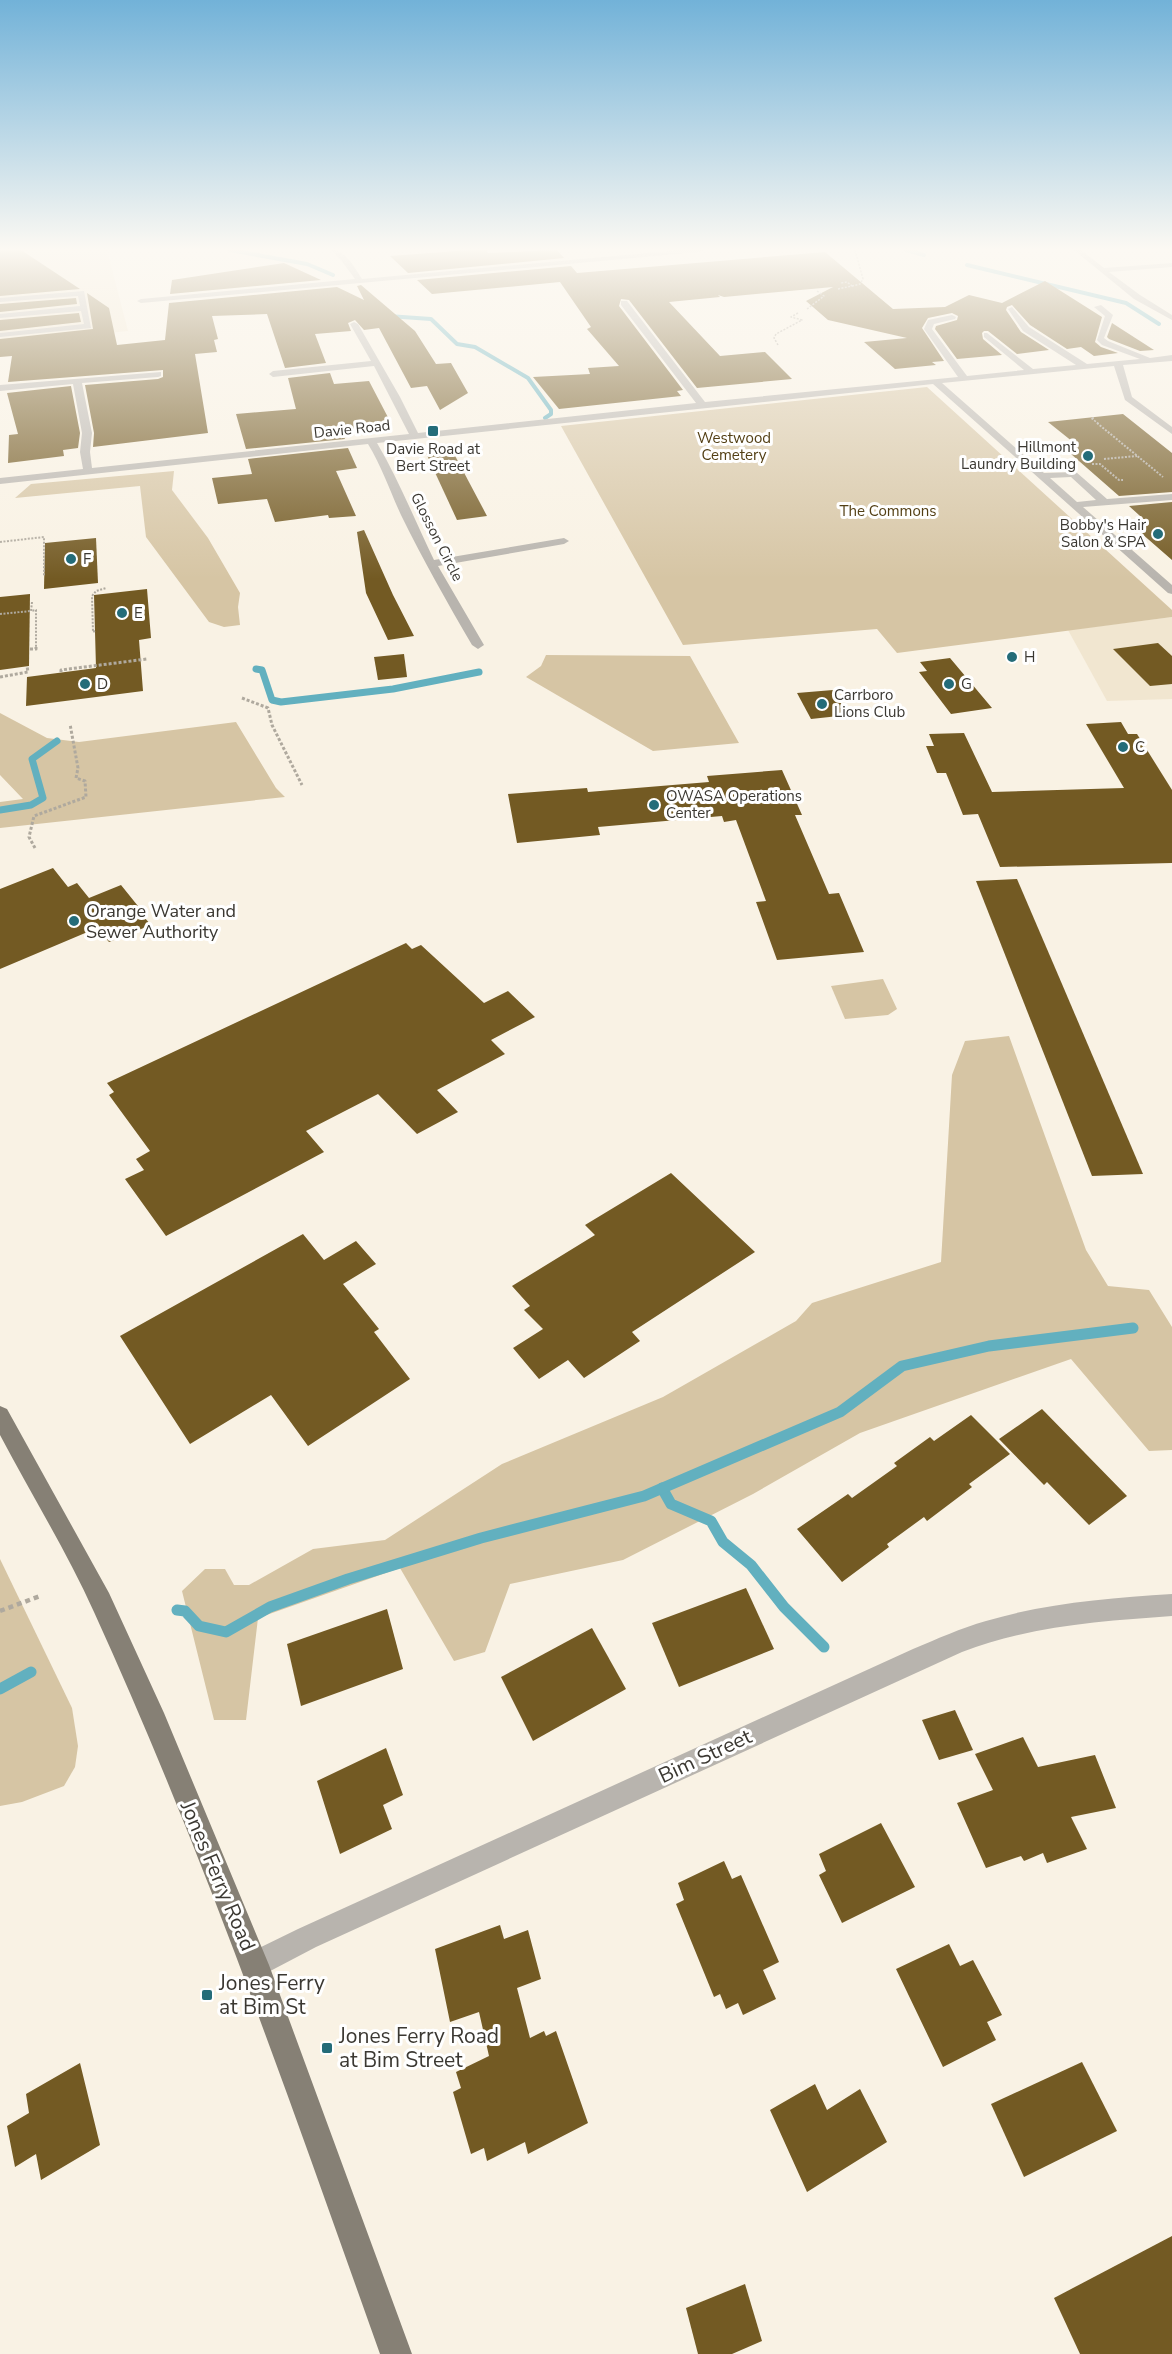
<svg xmlns="http://www.w3.org/2000/svg" width="1172" height="2354" font-family="'Nunito Sans',sans-serif">
<style>
.built{fill:#f1e6d0}
.green{fill:#d6c5a4}
.lines{fill:none;stroke-linecap:round;stroke-linejoin:round}
.stream-far2{stroke:#62b0bf;stroke-width:4}
.stream-far1{stroke:#62b0bf;stroke-width:7}
.stream{stroke:#62b0bf;stroke-width:11}
.building{fill:#735a23}
.path-far3{stroke:#afa99e;stroke-width:1.5;stroke-dasharray:2 1.5;stroke-linecap:butt}
.path-far2{stroke:#afa99e;stroke-width:2;stroke-dasharray:2 1.5;stroke-linecap:butt}
.path-far1{stroke:#afa99e;stroke-width:3;stroke-dasharray:3 2;stroke-linecap:butt}
.path{stroke:#afa99e;stroke-width:4.5;stroke-dasharray:5 4;stroke-linecap:butt}
.minor{fill:#b8b4ae;fill-rule:evenodd}
.major{fill:#868075;fill-rule:evenodd}
.poi-dot{fill:#246c79;stroke:#fff;stroke-width:2}
.labels{text-anchor:middle;stroke-width:6;stroke-linejoin:round;paint-order:stroke}
.far-street-label{font-size:15px;fill:#3b3832;stroke:#fff}
.far-park-label{font-size:15px;fill:#533f14;stroke:#fff}
.far-poi-label{font-size:15px;fill:#3b3832;stroke:#fff;text-anchor:start}
.poi-label{font-size:18px;fill:#3b3832;stroke:#fff;text-anchor:start}
.near-street-label{font-size:21px;fill:#3b3832;stroke:#fff}
.near-poi-label{font-size:21px;fill:#3b3832;stroke:#fff;text-anchor:start}
</style>
<rect width="100%" height="100%" fill="#f9f2e4"/>
<!-- built -->
<g class="built">
<polygon points="0,250 107,250 128,331 0,344"/>
<polygon points="1172,617 1172,699 1107,701 1068,630"/>
</g>
<!-- green -->
<g class="green">
<polygon points="927,387 1172,610 1172,617 897,653 877,629 683,645 561,426"/>
<polygon points="174,471 172,490 208,538 240,593 238,607 240,625 224,627 209,622 146,537 140,486 15,498 31,484"/>
<polygon points="546,655 690,656 739,743 653,751 526,677 541,666"/>
<polygon points="0,713 47,738 79,742 236,722 276,788 285,797 0,828 0,802 23,799 0,775"/>
<polygon points="883,979 897,1009 888,1015 845,1019 831,986"/>
<polygon points="1009,1036 1086,1250 1108,1286 1149,1290 1172,1327 1172,1450 1149,1451 1071,1359 860,1433 753,1494 623,1560 510,1584 485,1652 454,1661 400,1568 258,1618 246,1720 214,1720 182,1591 205,1569 225,1569 234,1585 249,1585 313,1549 385,1540 502,1464 663,1397 796,1321 812,1303 941,1262 952,1075 965,1041"/>
<polygon points="0,1559 72,1708 78,1746 75,1767 64,1786 22,1802 0,1806"/>
</g>
<g class="lines">
<!-- stream-far2 -->
<g class="stream-far2">
<polyline points="230,250 307,264 333,275"/>
<polyline points="906,250 924,255"/>
<polyline points="967,265 1126,303 1159,324"/>
<polyline points="388,316 431,319 457,344 475,347 528,378 551,410 551,414 545,418"/>
</g>
<!-- stream-far1 -->
<g class="stream-far1">
<polyline points="256,669 262,670 272,700 281,702 393,689 479,672"/>
<polyline points="0,810 31,805 43,798 32,759 57,741"/>
</g>
<!-- stream -->
<g class="stream">
<polyline points="662,1488 671,1504 711,1521 723,1542 751,1565 784,1607 824,1647"/>
<polyline points="177,1610 185,1611 199,1626 226,1632 270,1607 348,1579 481,1538 644,1496 840,1412 902,1366 989,1346 1133,1328"/>
<polyline points="0,1689 31,1672"/>
</g>
</g>
<!-- building -->
<g class="building">
<polygon points="0,250 21,250 80,289 0,296"/>
<polygon points="470,250 486,250 488,253 557,250 564,258 408,273 390,256"/>
<polygon points="825,252 893,309 945,307 969,295 1002,303 1045,281 1102,317 1095,342 1101,347 1118,353 1094,356 1081,347 1067,349 1030,325 1012,305 1007,307 1006,310 1021,332 1049,350 1017,354 988,331 984,331 982,333 983,339 1002,355 957,359 935,329 936,326 957,320 958,316 952,313 928,318 922,328 944,361 932,362 936,365 895,369 864,342 907,338 828,320 806,301 833,287 724,297 718,295 720,297 669,302 720,356 765,352 792,379 697,388 629,300 621,299 619,306 683,390 677,391 681,396 559,409 533,377 590,374 588,368 619,366 587,329 591,327 560,282 432,294 417,280 571,266 577,273"/>
<polygon points="284,263 321,280 170,294 172,280"/>
<polygon points="361,285 415,331 436,364 451,363 468,393 440,410 427,386 411,388 379,328 364,330 355,320 348,323 351,331 315,334 326,363 285,368 267,314 212,316 218,339 214,340 217,352 195,354 208,433 93,447 94,433 85,385 158,379 163,377 163,370 8,382 12,356 0,357 0,339 93,329 87,293 109,308 117,345 165,340 169,303 337,287 364,300 357,286"/>
<polygon points="76,298 77,304 0,312 0,304"/>
<polygon points="79,313 81,322 0,331 0,320"/>
<polygon points="1112,323 1154,350 1140,351 1109,339 1107,337"/>
<polygon points="330,373 334,384 369,381 392,425 344,431 342,432 345,439 246,449 236,414 296,409 288,378"/>
<polygon points="71,386 80,433 78,448 63,450 64,456 8,463 9,435 18,434 7,393"/>
<polygon points="1123,414 1172,453 1172,492 1119,496 1063,447 1078,446 1048,422"/>
<polygon points="348,448 357,468 336,471 356,516 329,518 328,515 275,522 267,499 218,504 212,478 252,474 248,459"/>
<polygon points="452,450 487,516 457,520 426,453"/>
<polygon points="1172,502 1172,560 1133,526 1149,524 1129,506"/>
<polygon points="364,530 393,595 414,636 388,640 366,593 357,532"/>
<polygon points="96,538 98,583 44,589 45,543"/>
<polygon points="147,589 151,638 139,640 143,691 26,706 27,677 96,668 94,595"/>
<polygon points="30,594 29,666 0,670 0,597"/>
<polygon points="1158,643 1172,656 1172,684 1150,686 1113,649"/>
<polygon points="404,654 407,677 378,680 374,657"/>
<polygon points="950,658 992,708 951,714 919,672 927,671 920,662"/>
<polygon points="833,690 848,715 811,719 797,693"/>
<polygon points="1121,722 1128,734 1137,734 1172,790 1172,863 1000,867 978,814 963,815 946,773 937,773 926,746 934,746 929,734 964,733 992,792 1124,788 1086,724"/>
<polygon points="782,770 802,815 795,815 829,894 839,893 864,952 777,960 756,902 766,901 736,820 724,822 722,816 598,827 600,835 517,843 508,794 587,788 588,792 709,782 707,776"/>
<polygon points="53,868 68,887 77,883 89,898 121,885 146,916 144,917 151,925 109,942 97,928 0,969 0,889"/>
<polygon points="1017,879 1059,977 1143,1174 1092,1176 976,881"/>
<polygon points="406,943 412,949 421,945 484,1003 508,991 535,1017 491,1040 505,1054 437,1090 458,1112 417,1134 378,1094 306,1131 324,1152 166,1236 125,1179 144,1170 136,1159 150,1151 109,1095 114,1092 107,1083"/>
<polygon points="671,1173 755,1252 632,1332 640,1341 584,1378 568,1360 539,1379 513,1348 543,1329 524,1310 530,1306 512,1286 595,1235 585,1225"/>
<polygon points="303,1234 324,1260 356,1241 376,1264 343,1284 379,1329 374,1332 410,1379 308,1446 271,1395 190,1444 120,1336"/>
<polygon points="1042,1409 1127,1496 1089,1525 1047,1482 1044,1485 999,1439"/>
<polygon points="971,1415 1010,1454 969,1484 972,1487 927,1521 924,1517 887,1544 889,1547 842,1582 797,1529 848,1494 852,1498 897,1466 894,1463 930,1437 934,1441"/>
<polygon points="746,1588 774,1649 679,1687 652,1623"/>
<polygon points="387,1609 403,1669 301,1706 287,1644"/>
<polygon points="592,1628 626,1689 533,1741 501,1677"/>
<polygon points="955,1710 973,1750 939,1760 922,1720"/>
<polygon points="1023,1737 1038,1767 1095,1755 1116,1808 1071,1817 1087,1849 1047,1863 1043,1853 1024,1861 1021,1856 986,1868 957,1803 993,1790 975,1754"/>
<polygon points="386,1748 403,1795 383,1805 392,1829 340,1854 317,1781"/>
<polygon points="881,1823 915,1887 842,1923 819,1875 826,1871 819,1854"/>
<polygon points="724,1861 732,1879 741,1875 779,1962 763,1970 776,1999 743,2015 738,2003 726,2009 720,1994 714,1997 676,1904 684,1900 678,1883"/>
<polygon points="500,1925 504,1939 528,1930 541,1979 517,1988 530,2038 544,2031 546,2036 556,2031 588,2123 528,2154 525,2142 487,2161 484,2148 471,2154 453,2092 461,2088 456,2072 489,2056 479,2012 450,2022 435,1949"/>
<polygon points="949,1944 960,1966 973,1960 1002,2015 987,2022 996,2040 943,2067 896,1969"/>
<polygon points="1082,2062 1117,2131 1024,2177 991,2104"/>
<polygon points="80,2063 100,2145 41,2180 36,2154 15,2167 7,2126 29,2113 26,2094"/>
<polygon points="815,2084 827,2110 860,2089 887,2142 807,2192 770,2110"/>
<polygon points="1172,2236 1172,2354 1080,2354 1054,2298"/>
<polygon points="745,2284 762,2341 732,2354 698,2354 686,2308"/>
</g>
<g class="lines">
<!-- path-far3 -->
<g class="path-far3">
<polyline points="852,286 860,284 863,279 855,250"/>
<polyline points="838,289 852,286 847,282 841,283"/>
<polyline points="807,309 824,296 817,291"/>
<polyline points="778,345 774,338 776,334 802,320 791,317 798,313"/>
<polyline points="1094,418 1091,418 1099,424"/>
</g>
<!-- path-far2 -->
<g class="path-far2">
<polyline points="1097,423 1163,477"/>
<polyline points="1104,459 1137,456"/>
<polyline points="1092,464 1100,464 1119,480 1123,480"/>
<polyline points="0,542 44,537 44,576"/>
<polyline points="32,602 31,611 36,610 36,647"/>
<polyline points="0,614 31,611"/>
<polyline points="95,631 93,632 92,596 96,591 106,588"/>
</g>
<!-- path-far1 -->
<g class="path-far1">
<polyline points="30,649 36,649 36,645"/>
<polyline points="61,672 61,670 147,659"/>
<polyline points="0,677 28,672 27,666"/>
<polyline points="242,698 268,708 272,725 302,785"/>
<polyline points="35,848 29,837 34,816 86,797 85,781 76,778 78,768 70,724"/>
</g>
<!-- path -->
<polyline class="path" points="0,1611 40,1596"/>
<!-- minor -->
<g class="minor">
<path d="M331 250C346 250 354 267 362 279L680 250H703L699 252 141 303 137 301 141 299 355 279 341 260Z"/>
<polygon points="1074,250 1081,250 1104,268 1172,263 1172,267 1109,272 1140,295 1172,315 1172,320 1134,299"/>
<polygon points="84,291 91,328 0,337 0,333 84,324 81,311 0,318 0,314 80,306 78,296 0,302 0,298"/>
<path d="M621 301H627L705 402 958 377 924 329 928 320 952 315 956 317 955 319 934 324 932 329 967 376 1024 370 984 337V333H987L1033 369 1076 365 1023 331 1008 309 1012 307 1029 327 1087 364 1140 359 1102 345 1097 340 1105 316 1094 307 1101 305 1113 315 1104 338 1108 341 1150 358 1172 355V361L1123 365 1132 397 1172 427V434L1125 400 1114 366 942 383 1044 473 1076 472 1107 499 1172 494V500L1083 507 1172 585V594L1168 593 933 384 377 443C399 480 415 521 434 560L564 538 569 541 564 544 438 566 484 645 478 649 472 645C447 602 423 560 401 515 390 491 382 467 368 444L0 484V478L83 469 80 452 82 433 73 384 0 391V385L161 372V376L158 377 82 383 92 433 90 452 92 468 409 434 374 366 273 377 269 374 273 371 371 361 350 324 354 322 358 324 400 397 418 433 696 403 621 305ZM1071 477 1096 500 1077 502 1050 478Z"/>
<path d="M1172 1594V1616C1102 1621 1029 1626 962 1652L316 1947 255 1979 245 1975 241 1965 245 1955 298 1929 913 1649C937 1639 961 1628 986 1621 1046 1603 1109 1598 1172 1594Z"/>
</g>
<!-- major -->
<path class="major" d="M0 1406 7 1409 109 1593 164 1713 269 1965 412 2354H380C291 2104 204 1853 94 1612 67 1552 31 1494 0 1435Z"/>
</g>
<!-- sky -->
<linearGradient id="sky" x2="0" y2="1"><stop stop-color="#72b2d8"/><stop offset="0.43" stop-color="#fcf9f3"/><stop offset="1" stop-color="#fcf9f3" stop-opacity="0"/></linearGradient>
<rect width="1172" height="579" fill="url(#sky)"/>
<!-- markers -->
<g class="poi-dot">
<rect x="427" y="425" width="12" height="12" rx="3"/>
<circle cx="1088" cy="456" r="6"/>
<circle cx="1158" cy="534" r="6"/>
<circle cx="71" cy="559" r="6"/>
<circle cx="122" cy="613" r="6"/>
<circle cx="1012" cy="657" r="6"/>
<circle cx="85" cy="684" r="6"/>
<circle cx="949" cy="684" r="6"/>
<circle cx="822" cy="704" r="6"/>
<circle cx="1123" cy="747" r="6"/>
<circle cx="654" cy="805" r="6"/>
<circle cx="74" cy="921" r="6"/>
<rect x="201" y="1989" width="12" height="12" rx="3"/>
<rect x="321" y="2042" width="12" height="12" rx="3"/>
</g>
<g class="labels">
<!-- far-street labels -->
<g class="far-street-label">
<text transform="translate(352 429) rotate(-6)" y="5">Davie Road</text>
<text transform="translate(437 537) rotate(63)" y="5">Glosson Circle</text>
</g>
<!-- far-park labels -->
<g class="far-park-label">
<text x="734" y="443">Westwood<tspan x="734" dy="17">Cemetery</tspan></text>
<text x="888" y="516">The Commons</text>
</g>
<!-- far-poi labels -->
<g class="far-poi-label">
<text x="1076" y="452" text-anchor="end">Hillmont<tspan x="1076" dy="17">Laundry Building</tspan></text>
<text x="433" y="454" text-anchor="middle">Davie Road at<tspan x="433" dy="17">Bert Street</tspan></text>
<text x="1146" y="530" text-anchor="end">Bobby's Hair<tspan x="1146" dy="17">Salon &amp; SPA</tspan></text>
<text x="83" y="564">F</text>
<text x="134" y="618">E</text>
<text x="1024" y="662">H</text>
<text x="97" y="689">D</text>
<text x="961" y="689">G</text>
<text x="834" y="700">Carrboro<tspan x="834" dy="17">Lions Club</tspan></text>
<text x="1135" y="752">C</text>
<text x="666" y="801">OWASA Operations<tspan x="666" dy="17">Center</tspan></text>
</g>
<!-- poi labels -->
<g class="poi-label">
<text x="86" y="917">Orange Water and<tspan x="86" dy="21">Sewer Authority</tspan></text>
</g>
<!-- near-street labels -->
<g class="near-street-label">
<text transform="translate(705 1756) rotate(-25)" y="7">Bim Street</text>
<text transform="translate(218 1876) rotate(67)" y="7">Jones Ferry Road</text>
</g>
<!-- near-poi labels -->
<g class="near-poi-label">
<text x="219" y="1990">Jones Ferry<tspan x="219" dy="24">at Bim St</tspan></text>
<text x="339" y="2043">Jones Ferry Road<tspan x="339" dy="24">at Bim Street</tspan></text>
</g>
</g>
</svg>
